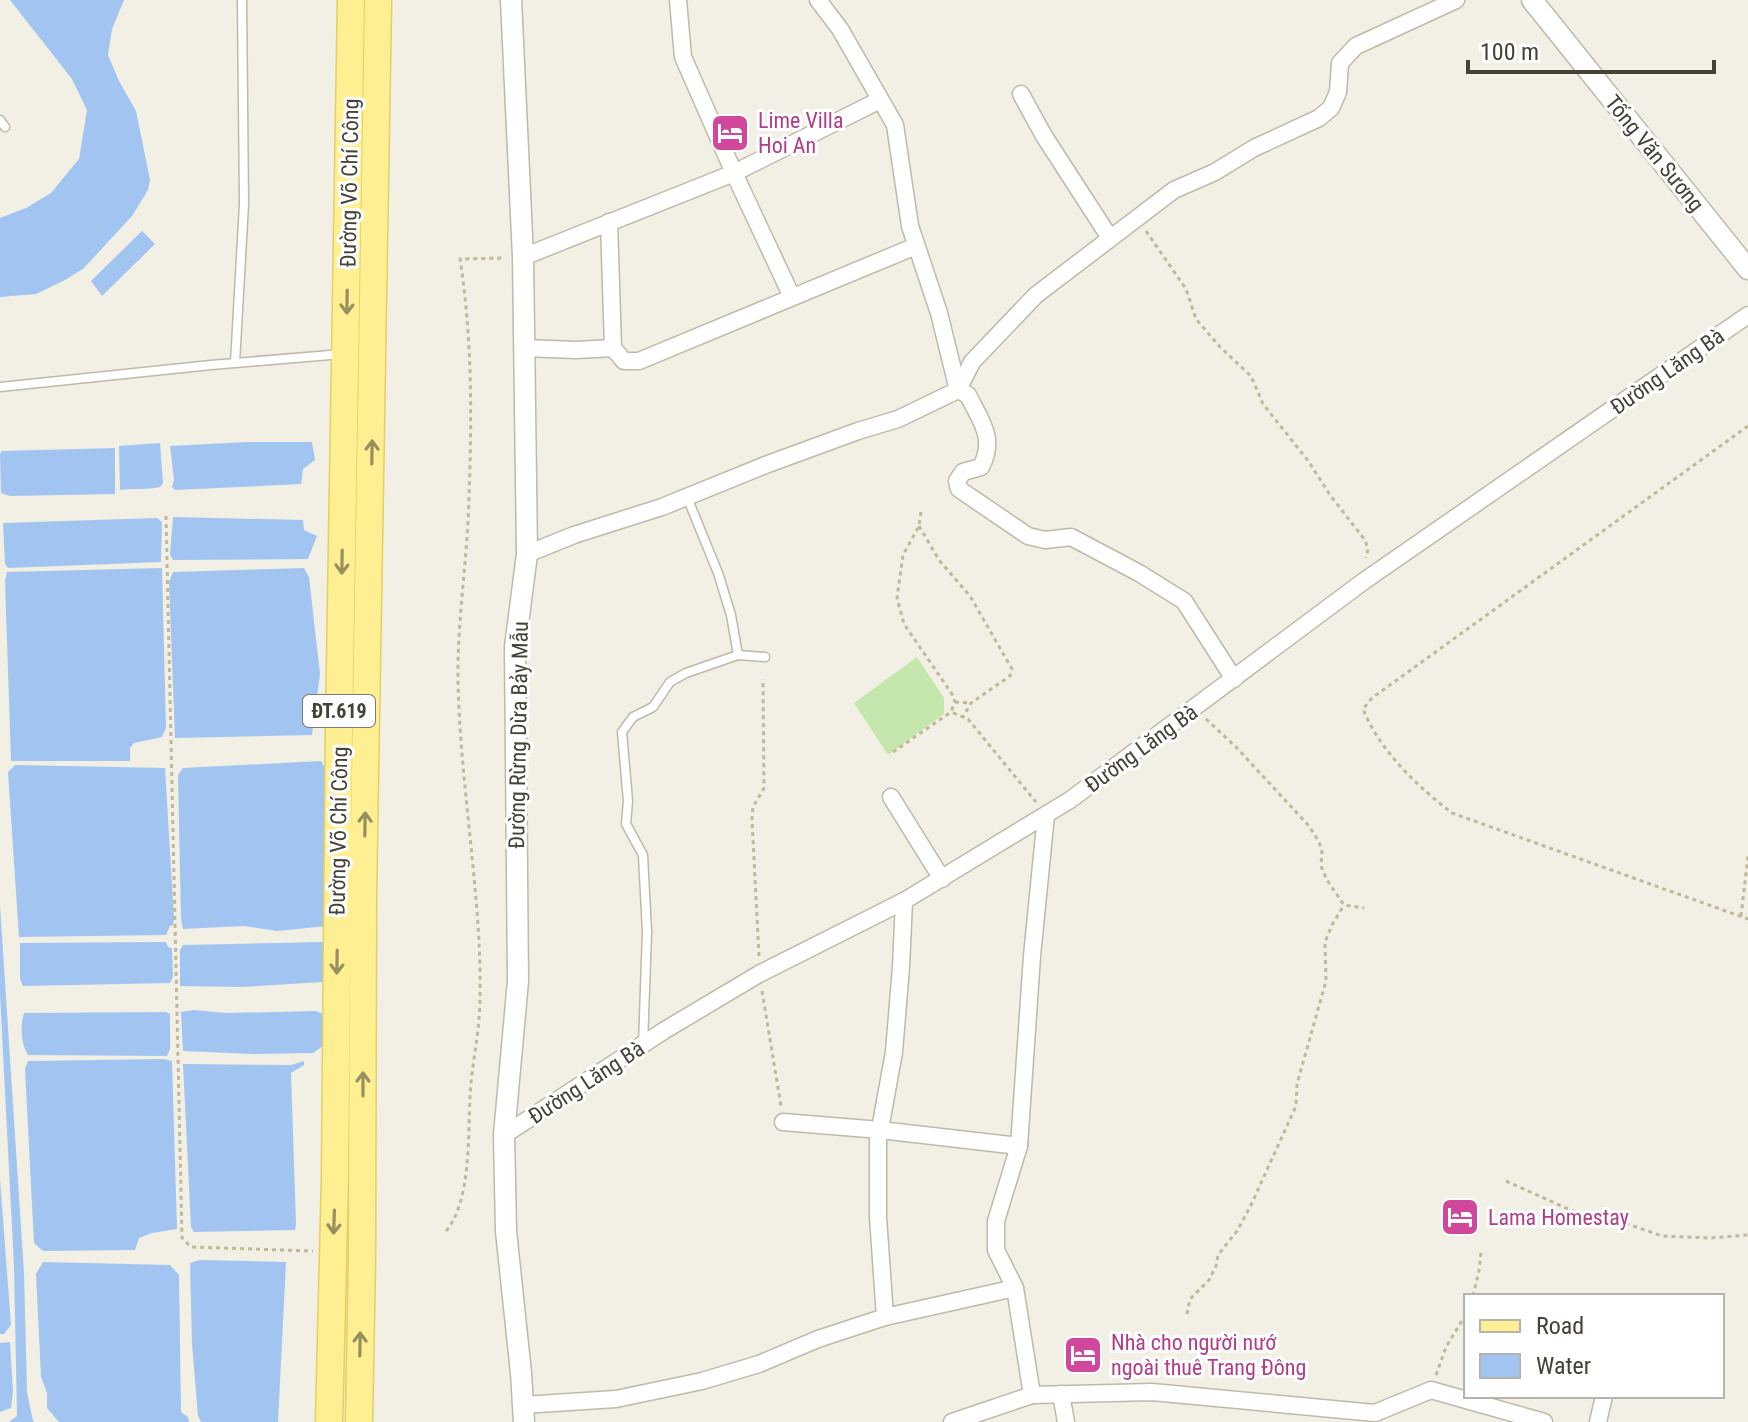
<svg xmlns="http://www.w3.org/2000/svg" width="1748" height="1422" font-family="'Roboto Condensed',sans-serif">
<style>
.green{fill:#c5e7ad}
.water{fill:#a1c4f0}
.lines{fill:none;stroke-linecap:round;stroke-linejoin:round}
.service-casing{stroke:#beb9a8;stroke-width:11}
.minor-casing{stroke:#beb9a8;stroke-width:19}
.tertiary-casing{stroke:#beb9a8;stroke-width:23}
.primary-casing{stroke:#e3cf62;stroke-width:29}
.path{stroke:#c0b899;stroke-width:3;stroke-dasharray:4 4;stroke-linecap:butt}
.service{stroke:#fff;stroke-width:8}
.minor{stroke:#fff;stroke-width:16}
.tertiary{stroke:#fff;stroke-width:20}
.primary{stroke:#feef93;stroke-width:26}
.oneway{stroke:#988f5f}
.labels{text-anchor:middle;stroke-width:6;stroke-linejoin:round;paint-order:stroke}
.shield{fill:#fff;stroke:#7d7a72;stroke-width:2}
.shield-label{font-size:20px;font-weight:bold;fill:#454135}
.hotel-label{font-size:22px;fill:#b23c85;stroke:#fff;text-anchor:start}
.street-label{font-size:22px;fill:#454135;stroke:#fff}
</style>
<rect width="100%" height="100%" fill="#f2f0e5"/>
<!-- green -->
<polygon class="green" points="917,657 944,698 944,714 888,755 854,703"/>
<!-- water -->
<g class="water">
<polygon points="10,0 124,0 112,29 108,55 119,81 136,111 150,180 148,190 132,216 84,268 67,279 36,294 0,297 0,218 26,208 51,193 79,159 87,110 72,79"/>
<polygon points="142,231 155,244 102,296 91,281"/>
<polygon points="247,442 312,442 315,460 303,469 301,484 175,490 172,487 174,480 170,446"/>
<path d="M160 443 163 483 160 487C146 490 134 488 120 490L119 446Z"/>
<polygon points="115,448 115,494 10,496 1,493 0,454 2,451"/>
<polygon points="173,517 303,520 304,530 317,536 308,559 173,560 170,555"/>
<polygon points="157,518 162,522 161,562 8,568 5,564 3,523"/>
<polygon points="162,568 166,728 162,737 134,743 130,748 130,761 11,761 5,581 7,572"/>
<polygon points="304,568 309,577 320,674 312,735 175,738 169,582 173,572"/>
<polygon points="321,761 327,771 327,926 277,931 244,926 183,929 181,919 178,775 183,768"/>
<polygon points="15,765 165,768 174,919 173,925 170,926 166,935 19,937 8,772"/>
<polygon points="0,905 24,1273 27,1392 33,1421 35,1422 9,1422 17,1416 14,1266 0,995"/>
<polygon points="166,942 168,947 172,948 173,977 170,983 23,986 20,979 20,943"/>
<polygon points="322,942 327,943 331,974 322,982 243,987 180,986 180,950 183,945"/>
<polygon points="194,1010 226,1013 316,1011 323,1014 326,1044 313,1053 253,1054 183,1051 181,1012"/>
<path d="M166 1012 170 1014V1049L167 1056 28 1055C21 1044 20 1026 24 1013Z"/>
<polygon points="164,1059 172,1061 177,1229 152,1233 139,1238 135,1250 43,1251 34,1243 25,1069 28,1061"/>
<polygon points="304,1061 304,1065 291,1073 296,1224 295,1230 194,1232 191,1227 183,1064 291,1065"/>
<polygon points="0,1179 11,1325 4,1334 0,1334"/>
<polygon points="200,1260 286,1262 278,1422 201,1422 198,1416 192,1344 190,1263"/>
<polygon points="43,1262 170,1265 179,1275 181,1412 188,1417 189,1422 59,1422 47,1408 47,1393 41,1377 36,1274"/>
<polygon points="10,1342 13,1392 11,1408 0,1412 0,1343"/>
</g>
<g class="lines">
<defs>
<g id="service">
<polyline points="0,120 5,127"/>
<polyline points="235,363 244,204 242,0"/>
<polyline points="0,387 211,365 342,354"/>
<polyline points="687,497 718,573 731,615 738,655"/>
<polyline points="643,1045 647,932 643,855 626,824 628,801 622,732 633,717 653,707 670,682 686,673 738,655 765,657"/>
</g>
<g id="minor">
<polyline points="678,0 683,57 734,173 792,297"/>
<path d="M818 0 840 29 895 125 910 226 939 313 958 390 968 395C981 422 996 438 981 467L963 472 957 481 959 489 1028 536 1045 540 1071 537 1139 573 1184 601 1234 679"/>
<polyline points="1021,94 1044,136 1110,238"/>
<polyline points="609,222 613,348 624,361 639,361 916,246"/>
<polyline points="523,257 734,173 880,100"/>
<polyline points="524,348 576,350 613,348"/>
<polyline points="527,554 574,535 662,507 768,464 858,431 898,419 958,390 972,362 1036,295 1174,190 1215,172 1254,148 1319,118 1331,108 1338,92 1340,63 1356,46 1456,0"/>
<polyline points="891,797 942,879"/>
<polyline points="783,1122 880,1130 1019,1146"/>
<polyline points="504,1135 665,1030 759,974 904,901 1070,800 1364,581 1748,315"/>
<polyline points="885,1317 878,1217 878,1140 894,1052 901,967 904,901"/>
<polyline points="1061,1394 1066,1422"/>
<polyline points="1032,1395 1015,1288 996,1250 996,1221 1019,1146 1032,956 1046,815"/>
<polyline points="523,1405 616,1399 702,1381 759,1364 818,1339 885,1317 1015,1288"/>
<polyline points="952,1422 1032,1395 1152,1392 1375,1413 1431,1390 1544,1422"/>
<polyline points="1598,1422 1604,1396"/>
</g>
<g id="tertiary">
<polyline points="511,0 523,257 527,554 515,647 518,981 504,1135 506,1231 521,1373 524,1422"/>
<polyline points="1532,0 1748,269"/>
</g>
<g id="primary">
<polyline points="329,1422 335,1179 339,729 351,0"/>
<polyline points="359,1422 362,1256 363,894 378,0"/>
</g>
</defs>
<!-- service casing -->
<use href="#service" class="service-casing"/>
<!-- minor casing -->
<use href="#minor" class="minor-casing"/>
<!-- tertiary casing -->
<use href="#tertiary" class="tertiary-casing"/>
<!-- primary casing -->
<use href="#primary" class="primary-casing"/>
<!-- path -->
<g class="path">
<polyline points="1146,231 1186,289 1196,319 1220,347 1251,376 1263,404 1309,462 1330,495 1365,540 1368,549 1366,558"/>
<path d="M1748 426 1372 698 1363 709C1380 751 1417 786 1452 813L1748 919"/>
<polyline points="921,512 919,526 903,555 897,598 904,624 952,694 955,702 951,712 968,719 1036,802"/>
<polyline points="166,516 182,1238 191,1247 313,1251"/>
<polyline points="919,526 939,560 970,596 1012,669 1010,676 971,703 963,717"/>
<polyline points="955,702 971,703"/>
<polyline points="1206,719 1236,747 1309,826 1319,842 1322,852 1321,866 1327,880 1344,905 1364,908"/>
<polyline points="893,752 951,712"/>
<polyline points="1741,916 1748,856"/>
<polyline points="759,956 752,820 753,807 764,788 763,679"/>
<polyline points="762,991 781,1106"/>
<polyline points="1506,1181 1577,1213 1602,1215 1662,1236 1710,1238 1748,1235"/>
<path d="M446 1231C471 1202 468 1136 470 1097 471 1071 477 1045 479 1019 481 994 480 966 479 941 474 854 460 768 458 682 457 619 468 557 469 495 472 417 472 336 460 259L505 258"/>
<polyline points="1473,1296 1479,1271 1481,1252"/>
<polyline points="1187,1314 1190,1299 1209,1280 1216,1266 1218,1255 1237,1231 1251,1205 1296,1106 1297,1084 1326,981 1325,942 1332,925 1344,905"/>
<polyline points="1436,1375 1446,1347 1466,1314"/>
</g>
<!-- service -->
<use href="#service" class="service"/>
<!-- minor -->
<use href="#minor" class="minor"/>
<!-- tertiary -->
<use href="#tertiary" class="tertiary"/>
<!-- primary -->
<use href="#primary" class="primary"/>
</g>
<!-- one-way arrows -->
<defs><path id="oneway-shaft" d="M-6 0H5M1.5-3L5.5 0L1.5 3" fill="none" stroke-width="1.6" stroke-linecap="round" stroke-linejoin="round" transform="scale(2)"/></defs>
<g class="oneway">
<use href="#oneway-shaft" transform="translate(347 302) rotate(91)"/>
<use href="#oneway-shaft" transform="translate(372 452) rotate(-89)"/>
<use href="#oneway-shaft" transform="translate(342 562) rotate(91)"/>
<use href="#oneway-shaft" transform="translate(365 824) rotate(-89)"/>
<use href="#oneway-shaft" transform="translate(337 962) rotate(91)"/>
<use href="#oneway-shaft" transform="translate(363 1084) rotate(-90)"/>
<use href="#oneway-shaft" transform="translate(334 1222) rotate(92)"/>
<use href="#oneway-shaft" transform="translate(360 1344) rotate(-89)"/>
</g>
<!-- icons -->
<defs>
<symbol id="hotel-square" viewBox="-11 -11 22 22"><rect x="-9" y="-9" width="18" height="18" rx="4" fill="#d1479c" stroke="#fff"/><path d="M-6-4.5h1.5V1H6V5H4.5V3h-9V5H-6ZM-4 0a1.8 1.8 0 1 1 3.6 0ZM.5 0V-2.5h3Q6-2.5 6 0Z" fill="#fff"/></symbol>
</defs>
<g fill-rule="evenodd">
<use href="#hotel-square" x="708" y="111" width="44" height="44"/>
<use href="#hotel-square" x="1438" y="1195" width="44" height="44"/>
<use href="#hotel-square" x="1061" y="1333" width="44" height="44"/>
</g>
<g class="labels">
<!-- shield labels -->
<rect class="shield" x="303" y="695" width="72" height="32" rx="6"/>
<g class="shield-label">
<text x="339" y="718">ĐT.619</text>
</g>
<!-- hotel labels -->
<g class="hotel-label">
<text x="758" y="128">Lime Villa<tspan x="758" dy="25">Hoi An</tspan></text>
<text x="1488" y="1225">Lama Homestay</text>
<text x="1111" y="1350">Nhà cho người nướ<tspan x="1111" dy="25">ngoài thuê Trang Đông</tspan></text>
</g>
<!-- street labels -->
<g class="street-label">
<text transform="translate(1655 153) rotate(51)" y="8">Tống Văn Sương</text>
<text transform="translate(349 183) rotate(-89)" y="8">Đường Võ Chí Công</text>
<text transform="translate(1667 371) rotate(-35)" y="8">Đường Lăng Bà</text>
<text transform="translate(518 735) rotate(-89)" y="8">Đường Rừng Dừa Bảy Mẫu</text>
<text transform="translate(1141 748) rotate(-36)" y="8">Đường Lăng Bà</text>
<text transform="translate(338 831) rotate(-89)" y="8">Đường Võ Chí Công</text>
<text transform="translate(586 1082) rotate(-33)" y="8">Đường Lăng Bà</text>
</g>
</g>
<!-- legend -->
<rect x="1464" y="1294" width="260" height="104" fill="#ffffff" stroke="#b5b3ae" stroke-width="2"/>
<rect x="1480" y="1320" width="40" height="12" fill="#feef93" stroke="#b5b3ae" stroke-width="2"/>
<text x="1536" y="1334" font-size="24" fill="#454135">Road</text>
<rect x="1480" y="1354" width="40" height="24" fill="#a1c4f0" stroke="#b5b3ae" stroke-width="2"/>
<text x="1536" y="1374" font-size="24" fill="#454135">Water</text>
<!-- scale -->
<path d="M1468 60v12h246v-12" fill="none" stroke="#454135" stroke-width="4"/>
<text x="1480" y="60" font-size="24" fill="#454135" stroke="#ffffff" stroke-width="6" paint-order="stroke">100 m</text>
</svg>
